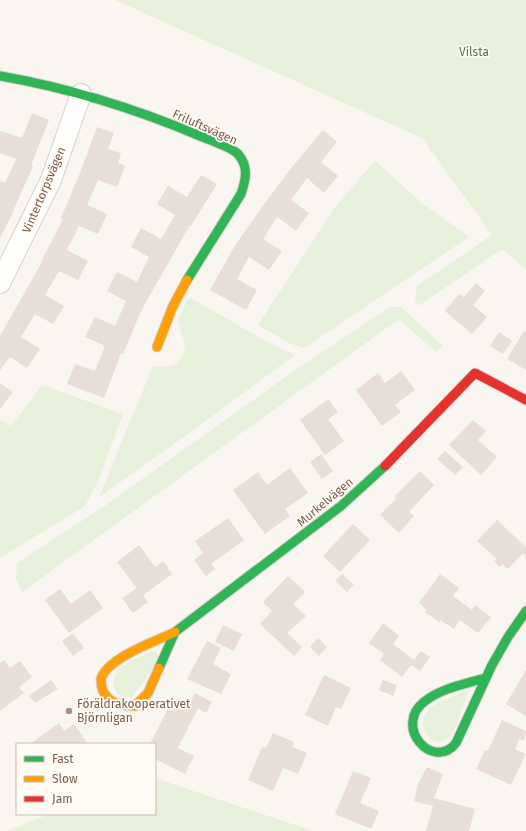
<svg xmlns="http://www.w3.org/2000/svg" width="526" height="831" font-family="'Fira Sans',sans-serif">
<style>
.green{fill:#e7f0db}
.building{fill:#e6ded7}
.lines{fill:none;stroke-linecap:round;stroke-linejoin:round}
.street-casing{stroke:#d7d1cb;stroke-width:22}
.fast-casing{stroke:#d9d2cb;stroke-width:11}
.slow-casing{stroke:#d9d2cb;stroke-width:11}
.jam-casing{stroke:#d9d2cb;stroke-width:11}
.street{stroke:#fefefd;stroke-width:20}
.fast{stroke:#30b455;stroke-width:9}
.slow{stroke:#ff9f0a;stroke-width:9}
.jam{stroke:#e5322d;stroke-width:9}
.poi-dot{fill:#a69286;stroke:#fffaf3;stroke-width:1.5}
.labels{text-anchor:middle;stroke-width:3.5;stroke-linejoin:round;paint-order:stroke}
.park-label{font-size:12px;fill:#537a41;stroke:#fffaf3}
.street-label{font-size:12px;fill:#7a5c4d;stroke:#fffaf3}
.poi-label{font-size:12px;fill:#7a5c4d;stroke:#fffaf3;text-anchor:start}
</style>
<rect width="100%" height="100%" fill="#f9f5f0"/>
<!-- green -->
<g class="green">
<polygon points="115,0 526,0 526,269 502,249 418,306 415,300 417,286 492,235 422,138"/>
<polygon points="375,161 423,204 469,237 304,348 291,344 258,325 336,206"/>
<polygon points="189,297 269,343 295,355 188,434 99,497 153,366 165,367 176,364 182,357 185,346 178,320"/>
<polygon points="390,307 401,307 443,346 436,352 399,319 22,592 16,578 17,563 103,507 297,369"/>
<polygon points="42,385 123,414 98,481 85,506 0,558 0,419 11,426"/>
<path d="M155 650 160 659 131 698 118 695C102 669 136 660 155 650Z"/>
<path d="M469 690C465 699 456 730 451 736 434 754 412 726 430 708 437 701 458 695 469 690Z"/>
<polygon points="155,778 313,831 7,831 49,814 155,814"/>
</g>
<!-- building -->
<g class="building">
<polygon points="32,113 49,120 31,165 33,166 13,211 14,211 0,238 0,181 5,183 16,159 0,153 0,133 1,131 22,138"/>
<polygon points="97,127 114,133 108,149 121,153 118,163 125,166 117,187 98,180 87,205 107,214 98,234 79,226 67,250 88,261 78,280 59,271 45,295 64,306 53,324 35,314 21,337 40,349 27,368 10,357 0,370 0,336 42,262 41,262 63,219 61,218 80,173"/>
<polygon points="323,130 337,142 321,162 338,176 324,193 307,178 291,200 309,213 296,231 277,217 263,239 282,251 269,270 249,257 237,279 257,290 246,310 210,290 234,247 262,207 292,167"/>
<polygon points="201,175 217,184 191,226 190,225 142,309 123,354 121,353 104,398 67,384 75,364 95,371 105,346 85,337 95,317 115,326 126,301 107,291 117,272 137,282 149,257 131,247 141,228 161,239 175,215 157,204 168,186 187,197"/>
<polygon points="476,283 485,291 473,305 487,317 472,334 445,311 459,294 464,297"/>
<polygon points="524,331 526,332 526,370 507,359"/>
<polygon points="499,332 512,341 503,354 490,346"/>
<polygon points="401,371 415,390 395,405 401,412 382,426 356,390 378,373 385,383"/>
<polygon points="0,383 13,392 0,409"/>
<polygon points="328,399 338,412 328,419 344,441 325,455 300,420"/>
<polygon points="473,420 486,431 478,440 497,457 481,475 449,445"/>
<polygon points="445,451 463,467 455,475 437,459"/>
<polygon points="321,454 333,471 322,479 310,462"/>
<polygon points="290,468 308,493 285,509 290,516 265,534 233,490 258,472 267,485"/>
<polygon points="420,471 434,485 409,512 414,516 399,533 380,515 396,499 394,497"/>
<polygon points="228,518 244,540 211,564 215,569 206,576 194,560 203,553 195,541"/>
<polygon points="497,520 526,547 526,556 523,553 508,569 502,564 500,567 494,561 497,559 477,541"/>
<polygon points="353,524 370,540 340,572 323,556"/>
<polygon points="139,545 155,567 163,561 172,574 143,595 148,602 133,613 122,598 137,588 117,562"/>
<polygon points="342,574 354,585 347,592 335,581"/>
<polygon points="440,574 459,588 453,596 472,610 475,605 491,617 478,633 460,620 454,629 440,620 439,622 425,612 427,610 419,603"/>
<polygon points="288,576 305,592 293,604 306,616 287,633 302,647 294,656 260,624 272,611 263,602"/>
<polygon points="60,589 71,604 90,590 103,608 69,633 45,600"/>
<polygon points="383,623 399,636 393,644 414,660 421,651 430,657 420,671 411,665 402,677 380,660 384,654 369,643"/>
<polygon points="223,625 242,634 234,651 215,642"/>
<polygon points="73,633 84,648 73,656 62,641"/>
<polygon points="318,638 327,647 319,656 310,647"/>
<polygon points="207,641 221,648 213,664 231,674 221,694 187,679"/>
<polygon points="4,660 10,668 20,661 32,677 19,687 24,693 0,711 0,663"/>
<polygon points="526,670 526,716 506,704"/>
<polygon points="324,675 351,688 341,709 336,707 328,726 305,715"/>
<polygon points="51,680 58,689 35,703 29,696"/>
<polygon points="383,680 397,685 393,696 379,690"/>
<polygon points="195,693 212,702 206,713 198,708 178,748 194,756 185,774 155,759 155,744 150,744 172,701 187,708"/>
<polygon points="502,720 526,731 524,741 519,739 515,749 526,754 511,785 476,769 485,750 488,751"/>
<polygon points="59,723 64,731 74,724 86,741 82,744 73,744 72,742 70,744 30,744"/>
<polygon points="273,733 294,742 292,747 307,753 298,774 283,768 273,791 248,780 262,747 266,748"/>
<polygon points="427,767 443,774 434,798 475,809 469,831 426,831 433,806 414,801 418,784"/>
<polygon points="353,771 371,778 360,803 379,811 371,829 335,814"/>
</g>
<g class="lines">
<defs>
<polyline id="street" points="0,283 51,180 81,94"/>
<g id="fast">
<path d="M0 76C69 88 136 109 200 136 210 140 231 147 238 154 249 167 246 179 241 194L187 280"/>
<polyline points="159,668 175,632 341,506 385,466"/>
<path d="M485 678C465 684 442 688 425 701 392 726 433 772 456 743L492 665 508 637 526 611"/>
</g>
<g id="slow">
<polyline points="157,347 173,306 187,280"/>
<path d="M159 668 148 693 135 706C117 706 101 701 101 679 107 658 156 641 175 632"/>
</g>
<polyline id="jam" points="385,466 475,373 526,400"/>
</defs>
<!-- street casing -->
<use href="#street" class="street-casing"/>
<!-- fast casing -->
<use href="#fast" class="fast-casing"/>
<!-- slow casing -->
<use href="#slow" class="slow-casing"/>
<!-- jam casing -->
<use href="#jam" class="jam-casing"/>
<!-- street -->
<use href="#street" class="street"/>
<!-- fast -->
<use href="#fast" class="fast"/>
<!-- slow -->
<use href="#slow" class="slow"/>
<!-- jam -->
<use href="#jam" class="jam"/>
</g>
<!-- markers -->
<circle class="poi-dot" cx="69" cy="711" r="4"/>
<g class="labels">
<!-- park labels -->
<g class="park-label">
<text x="474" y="56">Vilsta</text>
</g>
<!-- street labels -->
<g class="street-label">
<text transform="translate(205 127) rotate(24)" y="4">Friluftsvägen</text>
<text transform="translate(44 190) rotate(-67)" y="4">Vintertorpsvägen</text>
<text transform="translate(325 502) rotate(-40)" y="4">Murkelvägen</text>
</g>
<!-- poi labels -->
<g class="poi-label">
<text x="77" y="708">Föräldrakooperativet<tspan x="77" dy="14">Björnligan</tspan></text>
</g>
</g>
<!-- legend -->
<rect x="16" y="743" width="140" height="72" fill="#fffaf3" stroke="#cabbb1"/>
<rect x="24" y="756" width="20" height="6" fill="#30b455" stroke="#cabbb1"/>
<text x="52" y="763" font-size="12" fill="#7a5c4d">Fast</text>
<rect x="24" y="776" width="20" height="6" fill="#ff9f0a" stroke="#cabbb1"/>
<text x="52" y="783" font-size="12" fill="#7a5c4d">Slow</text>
<rect x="24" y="796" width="20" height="6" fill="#e5322d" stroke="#cabbb1"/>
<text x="52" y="803" font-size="12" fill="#7a5c4d">Jam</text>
</svg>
